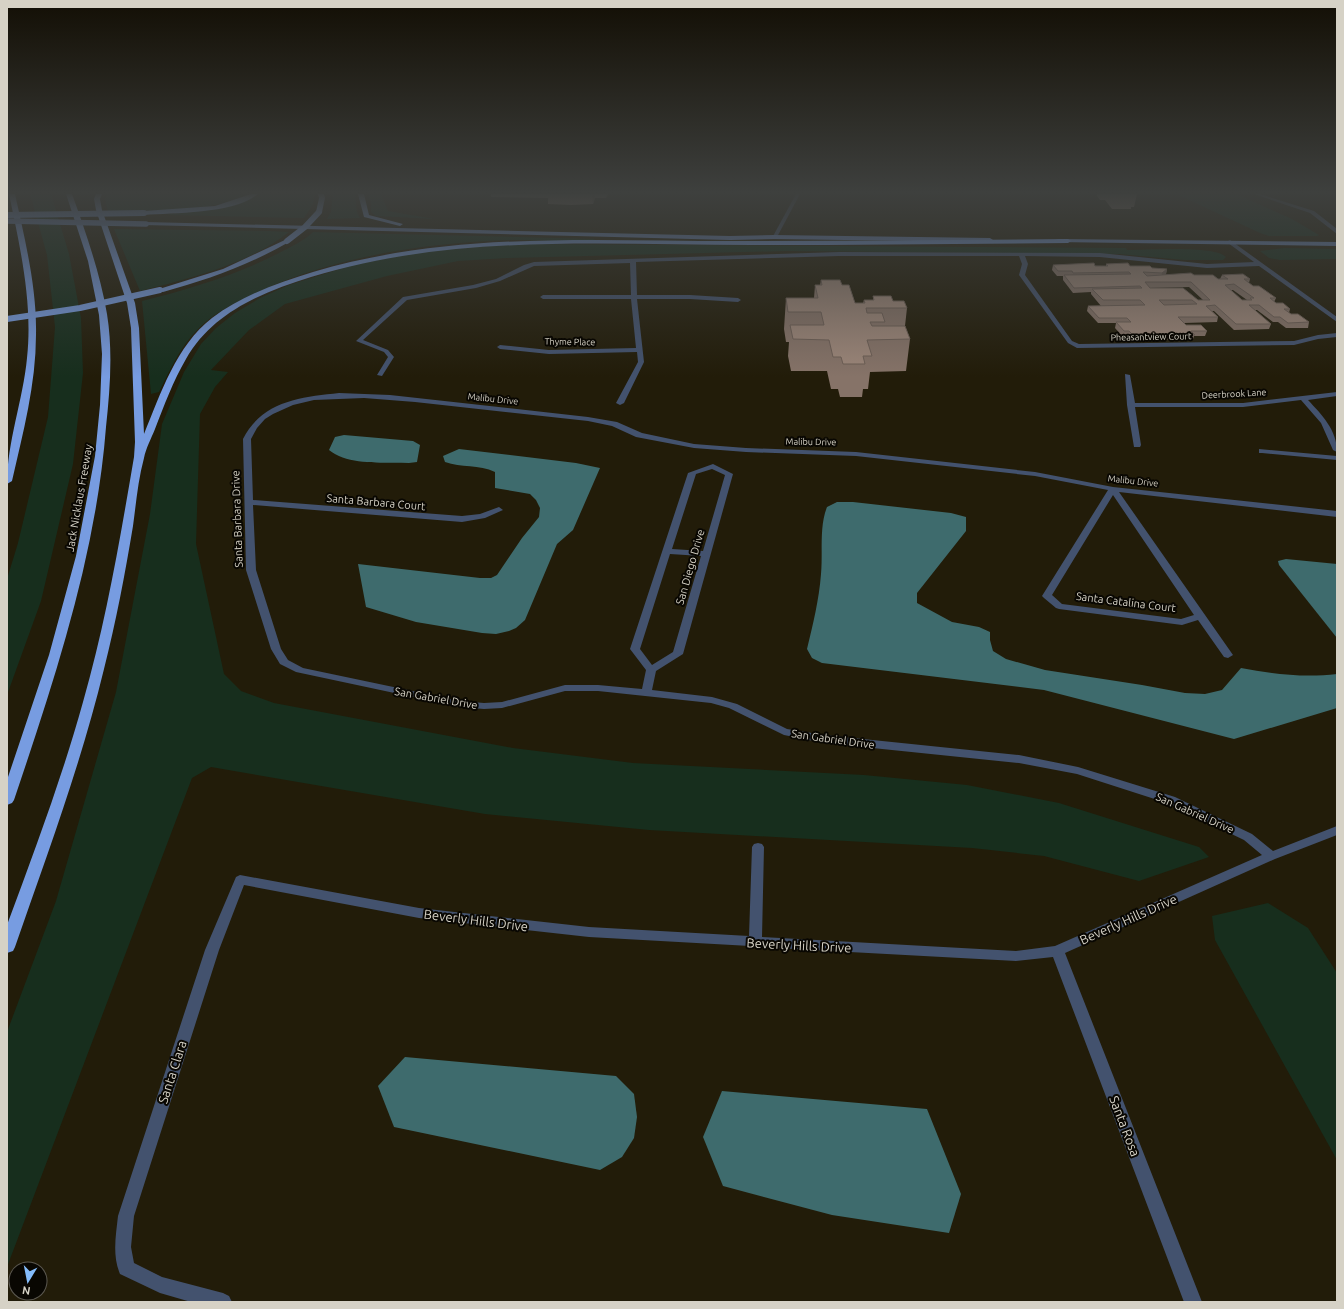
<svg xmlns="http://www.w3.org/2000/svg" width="1344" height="1309" font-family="Ubuntu,sans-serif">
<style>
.green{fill:#172e1d}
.water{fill:#3e6b6d}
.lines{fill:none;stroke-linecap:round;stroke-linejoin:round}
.minor{fill:#43526e;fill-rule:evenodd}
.major{fill:#6987c0;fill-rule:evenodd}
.highway{fill:#779ce1;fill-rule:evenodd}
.major-bridge{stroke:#6987c0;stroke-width:5.5}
.highway-bridge{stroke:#779ce1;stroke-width:6}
.wall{fill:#867368;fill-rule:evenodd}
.shaded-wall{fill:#6d5e55}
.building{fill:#9c8679;stroke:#6d5e55;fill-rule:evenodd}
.labels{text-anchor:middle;stroke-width:4;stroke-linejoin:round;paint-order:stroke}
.far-street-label{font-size:9px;fill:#d6d2c6;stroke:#090702}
.street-label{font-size:11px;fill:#d6d2c6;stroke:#090702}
.near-street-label{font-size:13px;fill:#d6d2c6;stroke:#090702}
</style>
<rect width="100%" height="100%" fill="#221c09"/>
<!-- green -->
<g class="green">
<polygon points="30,194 51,194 69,254 81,318 83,373 73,464 41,601 7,695 7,579 18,543 48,417 55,327 47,255"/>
<path d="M107 194H248C205 214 154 211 108 211L105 199Z"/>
<path d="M263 194H314C315 204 309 210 304 218L166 215 230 206Z"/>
<polygon points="333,194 355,194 357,212 360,218 327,219 331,212"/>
<polygon points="367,194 381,194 388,211 434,219 376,216 371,212 371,202"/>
<polygon points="1176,194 1236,194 1292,219 1319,235 1317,236 1269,236 1260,233"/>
<path d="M114 229 269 231 289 232C249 264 188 279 140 291Z"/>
<path d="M313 232 596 239C590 243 523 240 510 240 424 243 338 256 260 291 238 301 215 312 198 329 180 347 170 370 159 392L151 394 142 301C189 289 236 275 279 253 290 247 304 241 313 232Z"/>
<path d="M521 244 1126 248 1127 250C1146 250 1215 245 1226 257L1223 260H1184L1119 254 787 251 507 258 458 261 387 276 285 304 249 330 211 370 228 372 215 387 200 414 196 544 224 674 241 691 274 703 513 748 633 763 864 775 967 785 1059 803 1199 847 1209 857 1139 881 1044 856 972 848 649 830 485 814 211 767 192 778 7 1267V1032L56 901 116 692 150 514 162 424 184 372 201 344 216 328 235 313 260 298 289 285 353 265 432 250Z"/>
<polygon points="1285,248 1337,249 1337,259 1280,260 1269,258 1260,251"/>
<polygon points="1268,903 1308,928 1337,973 1337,1160 1215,940 1212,916"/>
</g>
<!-- water -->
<g class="water">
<path d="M344 435 413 441 420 445 417 462 409 463C384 462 349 466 329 450L335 437Z"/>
<path d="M459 449 576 463 600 468 573 530 557 544 525 620 516 628 509 631 496 634 482 633 416 622 366 607 358 564 480 578H491L497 575 522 538 539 517 540 508 536 500 530 494 495 488V472C479 464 461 468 445 462L443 456Z"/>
<path d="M837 502H853L951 513 966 517V531L917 593V603L952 622 979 627 990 632V640L993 651 1006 659 1045 670 1142 685 1185 693 1205 694 1222 690 1241 668C1273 674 1304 678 1337 674V708L1234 739 1044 690 822 663 812 658 807 649C813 624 819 600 821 574 823 552 819 527 827 507Z"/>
<polygon points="1286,559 1337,564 1337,638 1279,565 1278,561"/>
<polygon points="405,1057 616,1076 634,1094 637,1117 634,1138 622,1157 600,1170 394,1127 378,1086"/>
<polygon points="722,1091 927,1109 961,1194 949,1233 832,1215 723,1186 703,1137"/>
</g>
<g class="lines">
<!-- minor -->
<g class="minor">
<polygon points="796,194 800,194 777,237 772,238"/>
<polygon points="1254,194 1260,194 1314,211 1337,229 1337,234 1310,213"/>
<polygon points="1230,240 1337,317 1337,322 1259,266 1207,268 1100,257 1025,256 1028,264 1025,275 1072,341 1079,344 1294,341 1318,335 1337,333 1337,337 1318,339 1294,345 1077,348 1068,343 1019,275 1022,264 1019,256 839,256 636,262 637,295 690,295 738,298 741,300 738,302 690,299 637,299 644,362 624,403 620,405 616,403 638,362 637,352 549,354 500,349 497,347 500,345 549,350 636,348 631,299 543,299 540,297 543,295 631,295 630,263 534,266 500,281 476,288 407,300 363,340 388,350 394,357 382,376 377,375 388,357 384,352 356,341 403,297 473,285 496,279 524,265 534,262 839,252 1100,253 1207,264 1254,262 1228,243 1228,241"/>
<path d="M1125 374 1130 375 1135 403H1243L1337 392V396L1308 400C1322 415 1337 430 1337 452L1333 450 1321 423 1301 400 1243 407H1135L1141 445 1140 447H1134L1127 405Z"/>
<path d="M339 393 390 395 588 417 617 422 642 433 694 444 746 448 856 452 1035 472 1113 487 1337 511V517L1119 492 1233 655 1228 658 1224 657 1198 620 1182 625 1059 609 1056 608 1044 598 1042 596 1108 490 1035 476 856 456 746 452 694 448 636 437 612 426 588 421 415 402 364 398 314 400 293 405 273 414 265 419 257 428 251 439 253 500 462 516 480 514 499 507 503 510 485 518 462 522 253 505 256 570 281 649 288 660 303 668 460 701 484 703 502 702 565 685H598L642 689 646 670 630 649 688 473 713 464 733 474 683 654 656 671 652 690 712 697 737 704 787 729 824 735 1019 755 1078 767 1175 797 1252 834 1273 851 1337 826V835L1275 859 1065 953 1202 1302H1184L1053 957 1016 961 759 947 755 948 750 946 589 937 419 918 244 885 219 950 134 1216 131 1247 134 1263 162 1277 223 1293 229 1296 232 1302H191L160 1293 120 1274C112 1255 116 1235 118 1216L205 950 236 877 240 875 419 908 589 927 749 936 752 847 754 844 758 843 762 844 764 847 762 937 1016 951 1055 946 1262 855 1244 840 1167 803 1077 774 1019 763 824 743 784 735 729 708 711 703 598 691H565L502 708 484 709 460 707 296 672 280 664 271 649 246 570 243 439C262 401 301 397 339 393ZM712 469 725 475 703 551 672 549 696 474ZM1113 495 1194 615 1181 619 1062 604 1052 595ZM670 554 701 556 673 652 652 665 640 649Z"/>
<polygon points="1259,449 1337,456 1337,460 1262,453 1259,453"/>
</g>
<!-- major -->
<g class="major">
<polygon points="146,222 730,236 774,235 990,238 993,240 990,242 774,239 730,240 144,225 144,223"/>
<polygon points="1058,239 1337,242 1337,246 1056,242 1056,240"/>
</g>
<!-- highway -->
<g class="highway">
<path d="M9 194H15C25 240 37 288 36 335 36 384 23 433 12 481L7 484C7 442 23 400 27 358 33 303 20 247 9 194Z"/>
<path d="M66 194H72C86 233 100 273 107 314 113 351 110 390 106 427 96 556 55 678 14 800L12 803 7 805V780L49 655 76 556 95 456 100 405 102 354 99 315 88 261Z"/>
<path d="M96 194H102L100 199 102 210 135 303 139 328 144 434C161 393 176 346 212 318 242 295 278 283 313 272 450 231 593 241 734 241 846 241 957 240 1068 239L1071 241 1068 243C963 244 858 245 753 245 605 245 454 233 311 277 262 292 212 313 186 359 173 381 164 406 155 429 151 439 146 448 144 458 138 480 136 504 133 526 125 574 116 622 104 669 81 764 47 855 15 947L13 951 7 953V925C34 852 62 778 83 702 106 622 120 539 134 457L135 442 131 328 127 303 96 210 94 199Z"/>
<path d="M251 194H258C235 214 174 213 144 215L141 213 144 211 215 206Z"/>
<polygon points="318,194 324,194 325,198 322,212 319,214 316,212 319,198"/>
<polygon points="358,194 364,194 369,215 403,224 400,226 364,217"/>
<path d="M287 239 290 241 289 242C249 265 207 280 163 292L156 290 223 269Z"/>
</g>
<!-- major-bridge -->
<polyline class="major-bridge" points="7,221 146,224"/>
<!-- highway-bridge -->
<g class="highway-bridge">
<polyline points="7,215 144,213"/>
<polyline points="287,241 305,227 319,212"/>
<polyline points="7,319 80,308 160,290"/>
</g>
</g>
<!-- wall -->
<g class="wall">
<polygon points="491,194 608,194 606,198 595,198 593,204 571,205 548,204 548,198 491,197"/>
<polygon points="1097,194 1137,194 1134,207 1131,207 1131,209 1112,209 1105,200 1100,200 1097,196"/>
<path d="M1106 264 1167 269 1166 274 1165 275H1194L1218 279H1220L1222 275 1250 279 1249 283 1253 286 1276 298 1274 302 1276 303 1290 309 1289 313 1291 314 1309 322 1308 328H1286L1278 322H1273L1257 310H1255L1271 324 1269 329 1234 330 1214 311H1212L1218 317 1217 322 1184 323 1186 325 1207 331 1205 336H1194L1193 340 1131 339 1128 337H1123L1115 328 1116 323H1098L1087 311 1088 306H1101L1091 294V292L1073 293 1063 280V276H1057L1052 270 1053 265 1106 266ZM1189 287 1203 300H1198L1150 288ZM1231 290H1233L1247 300H1242Z"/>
<polygon points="821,280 842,285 855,303 863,303 864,300 873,300 873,296 893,301 907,308 905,326 910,339 906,371 870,372 868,389 863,389 862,397 840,397 838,389 831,389 827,371 791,371 788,356 789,342 786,342 784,329 786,298 814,298 815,285 820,285"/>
</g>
<!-- shaded-wall -->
<g class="shaded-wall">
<polygon points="592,194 595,194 595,198 593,204"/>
<polygon points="1167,269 1166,274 1161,278 1162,273"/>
</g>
<!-- building -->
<g class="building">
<path d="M1094 263 1095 266H1108L1106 264 1128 263 1130 266H1150L1152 268 1167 269 1162 273 1143 272 1147 276 1191 273 1194 275H1213L1218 279H1228L1222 275 1243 274 1250 279H1244L1253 286H1259L1276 298H1270L1276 303H1283L1290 309H1284L1291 314H1298L1309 322 1288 323 1280 317H1274L1259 305H1249L1271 324H1236L1215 305 1206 306 1218 317H1178L1186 325H1201L1207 331H1191L1195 335 1132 334 1129 331H1124L1116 322H1131L1127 318H1099L1088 306 1145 305 1140 300H1103L1092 289 1142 288 1140 286 1074 288 1064 275 1131 274 1129 272 1073 273 1072 271H1058L1053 265ZM1145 282H1191L1210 300H1198L1183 288H1150ZM1234 284 1254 298H1250L1252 300H1242L1225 285ZM1159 300H1192L1197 304 1164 305Z"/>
<polygon points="821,280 840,280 842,285 849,285 855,303 865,303 864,300 874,300 873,296 891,296 893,301 904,301 907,308 866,308 867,313 882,313 885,322 870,322 872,326 905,326 910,339 867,340 872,356 863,356 865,364 843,364 841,357 833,357 829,340 793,339 790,325 824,325 821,312 788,312 786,298 818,298 815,285 822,285"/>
</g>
<!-- sky -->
<linearGradient id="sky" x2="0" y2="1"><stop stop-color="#130f05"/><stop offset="0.51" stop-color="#3e403e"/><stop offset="1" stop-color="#3e403e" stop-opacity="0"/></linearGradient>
<rect width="1344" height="377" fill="url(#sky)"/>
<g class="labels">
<!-- far-street labels -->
<g class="far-street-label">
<text transform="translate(1151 337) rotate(-1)" y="3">Pheasantview Court</text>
<text transform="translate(570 342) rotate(1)" y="3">Thyme Place</text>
<text transform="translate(1234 394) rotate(-3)" y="3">Deerbrook Lane</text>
<text transform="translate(493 399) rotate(6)" y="3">Malibu Drive</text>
<text transform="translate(811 442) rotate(1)" y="3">Malibu Drive</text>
<text transform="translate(1133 481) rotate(6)" y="3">Malibu Drive</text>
</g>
<!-- street labels -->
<g class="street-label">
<text transform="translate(79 498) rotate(-80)" y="4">Jack Nicklaus Freeway</text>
<text transform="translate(376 502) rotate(5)" y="4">Santa Barbara Court</text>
<text transform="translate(237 519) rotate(-92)" y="4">Santa Barbara Drive</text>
<text transform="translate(690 567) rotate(-74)" y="4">San Diego Drive</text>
<text transform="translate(1126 602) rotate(7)" y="4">Santa Catalina Court</text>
<text transform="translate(436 698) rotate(10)" y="4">San Gabriel Drive</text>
<text transform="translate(833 739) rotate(8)" y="4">San Gabriel Drive</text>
<text transform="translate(1195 813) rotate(24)" y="4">San Gabriel Drive</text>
</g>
<!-- near-street labels -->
<g class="near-street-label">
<text transform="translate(1128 919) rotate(-24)" y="5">Beverly Hills Drive</text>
<text transform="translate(476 920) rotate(7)" y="5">Beverly Hills Drive</text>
<text transform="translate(799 945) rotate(3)" y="5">Beverly Hills Drive</text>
<text transform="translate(172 1072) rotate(-72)" y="5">Santa Clara</text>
<text transform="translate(1125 1126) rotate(69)" y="5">Santa Rosa</text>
</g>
</g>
<!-- border -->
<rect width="1344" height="1309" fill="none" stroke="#d6d2c6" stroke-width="16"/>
<!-- north arrow -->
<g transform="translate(28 1281) rotate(190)"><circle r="19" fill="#090702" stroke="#5b5850"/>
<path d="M0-3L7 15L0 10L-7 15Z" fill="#84bcfb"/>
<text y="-6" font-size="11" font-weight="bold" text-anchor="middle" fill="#d6d2c6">N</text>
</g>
</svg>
